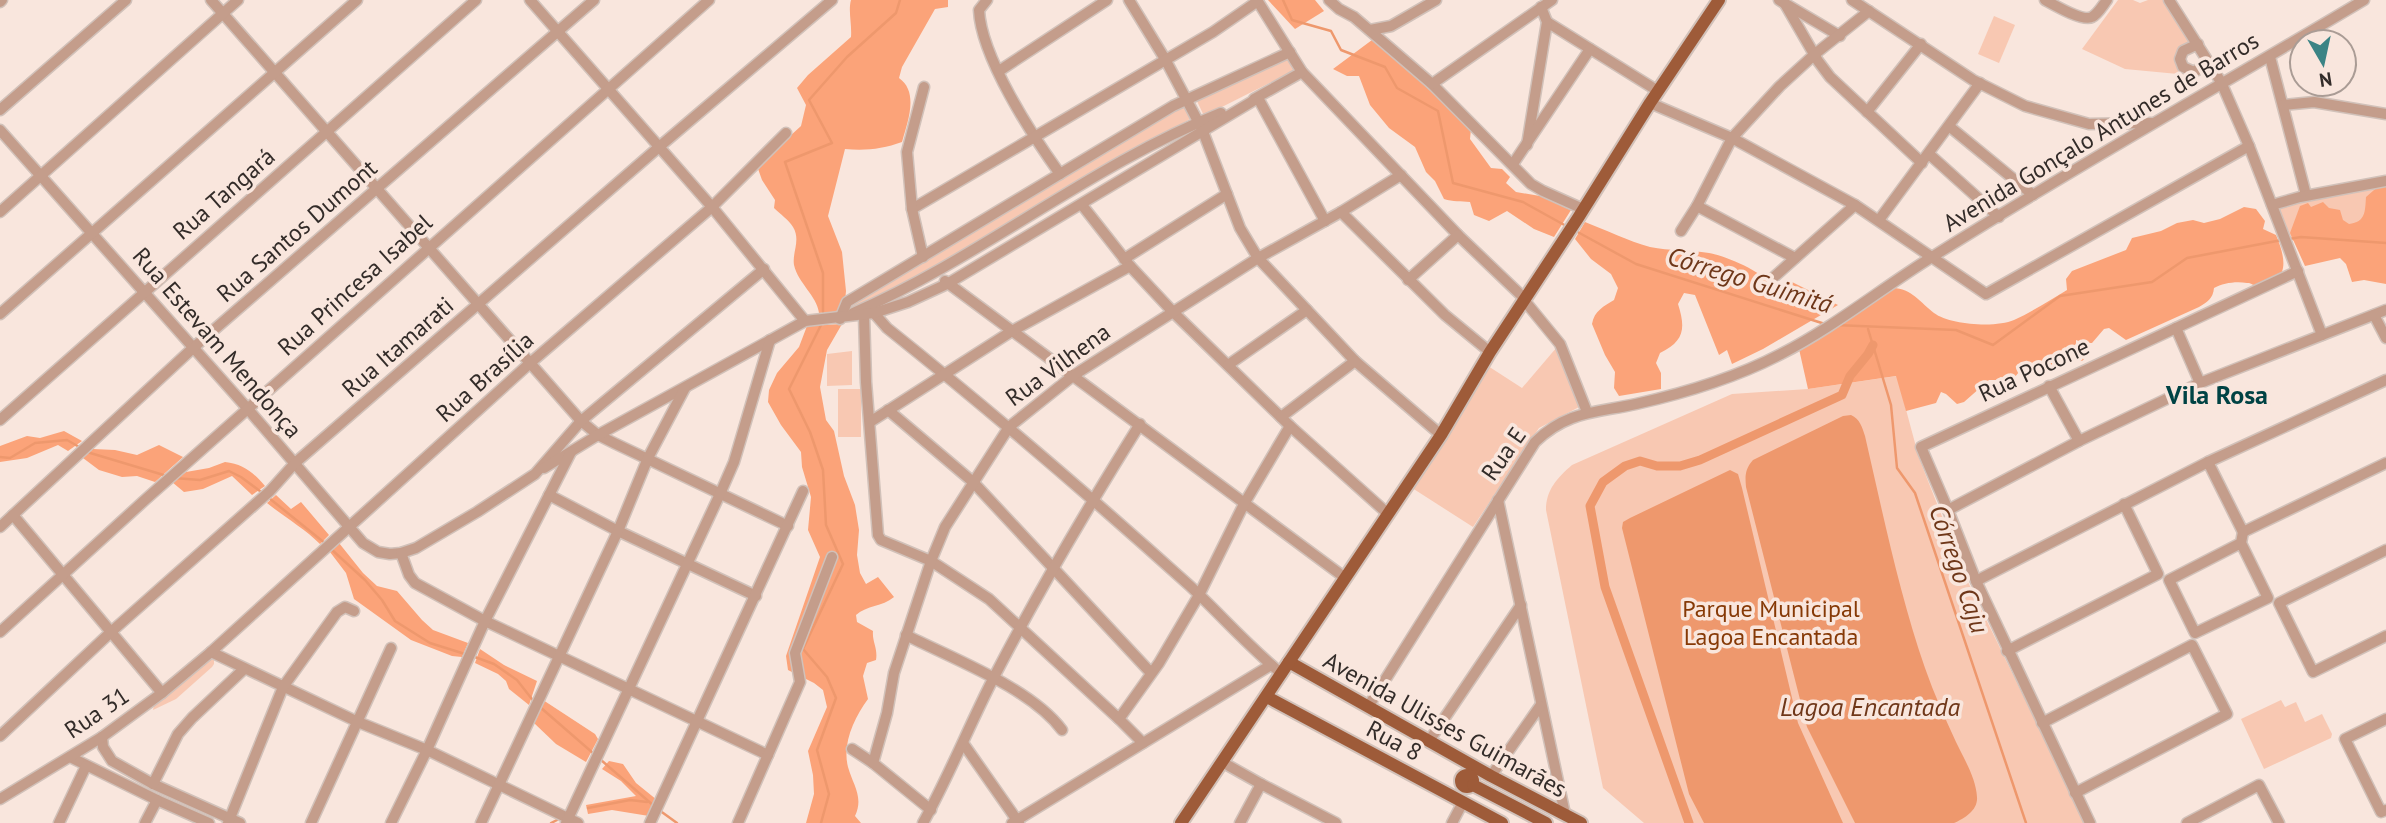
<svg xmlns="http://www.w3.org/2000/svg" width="2386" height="823" font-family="'PT Sans',sans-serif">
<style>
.green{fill:#f8c8b2}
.forest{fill:#fba379}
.water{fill:#ee986d}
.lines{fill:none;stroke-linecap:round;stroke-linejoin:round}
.stream{stroke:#ee986d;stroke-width:2.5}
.canal{stroke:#ee986d;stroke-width:9}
.minor-casing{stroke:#d1c1b9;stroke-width:13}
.major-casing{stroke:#d1c1b9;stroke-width:16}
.minor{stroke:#c49d8b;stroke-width:10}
.major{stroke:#9e5b39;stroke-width:12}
.labels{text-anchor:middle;stroke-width:7;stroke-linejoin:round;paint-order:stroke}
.street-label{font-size:24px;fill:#332c29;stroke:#f9e6dd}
.park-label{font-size:24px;fill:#863906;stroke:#f9e6dd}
.water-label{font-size:26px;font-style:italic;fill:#6f3719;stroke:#f9e6dd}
.neighbourhood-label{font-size:26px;font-weight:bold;fill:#004344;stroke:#f9e6dd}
</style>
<rect width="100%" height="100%" fill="#f9e6dd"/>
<!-- green -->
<g class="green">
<polygon points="2118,0 2133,0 2140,3 2148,0 2166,0 2190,39 2180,53 2191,74 2199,76 2125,69 2082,49"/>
<polygon points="1994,16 2015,25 1999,63 1978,54"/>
<polygon points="1288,55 1297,69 1204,116 1197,101"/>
<polygon points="1184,106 1190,119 936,268 859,308 852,305"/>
<polygon points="2386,185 2386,243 2293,241 2278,208 2308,199"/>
<polygon points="1557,347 1581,406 1539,428 1473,527 1409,486 1488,366 1522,388"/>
<polygon points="852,351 852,385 827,386 827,354"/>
<path d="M1897 376 1919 458 1967 580 2085 823H1644L1603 788 1546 510C1546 490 1557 478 1572 465L1732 394 1808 389Z"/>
<rect x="838" y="389" width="23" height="48"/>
<polygon points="208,658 214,660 214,664 212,667 176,699 153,710 154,705"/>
<polygon points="2281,700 2285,707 2296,702 2305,722 2322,714 2332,734 2331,738 2264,769 2241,719"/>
</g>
<!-- forest -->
<g class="forest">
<path d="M851 0H948V7L935 9 902 67 899 78C919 92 908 121 902 142 883 149 865 151 845 149L828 216 842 252 846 291 844 311 819 313C817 296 798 283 794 265 792 252 801 240 793 227 789 220 780 214 774 208L775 200 762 180 757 166 801 126 806 105 797 88 808 75 851 37C852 24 848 11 851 0Z"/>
<polygon points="1268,0 1315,0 1324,11 1295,29"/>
<path d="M1372 40 1404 66 1471 129 1470 139 1491 168 1502 169 1510 177 1506 183 1516 192 1540 196 1571 210 1554 237 1534 229 1507 211 1489 221 1474 215 1470 202C1461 201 1453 202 1444 199L1435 181 1426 172 1415 147 1389 128 1370 105 1359 76H1347L1333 69Z"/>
<path d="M2381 184H2386V284L2364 280 2352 282 2346 264 2340 258 2305 266 2290 233 2300 206 2308 203 2311 207 2323 202 2329 208 2340 210 2343 220 2349 224C2366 222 2365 211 2366 197Z"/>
<path d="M2244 207 2256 209 2265 221 2263 229 2276 235C2285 257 2292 282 2258 285 2251 286 2253 283 2247 283 2236 281 2223 283 2214 288 2213 299 2207 302 2199 307L2126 340 2109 328 2104 329 2092 343H2084L2076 340V344L2085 353V358L2082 361 2063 360 2048 366 2037 365 2019 372 2014 378 2007 380 2001 377 1996 380H1989L1964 402 1957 404 1946 394 1941 392 1936 403 1906 411 1896 376 1808 389 1799 349 1893 288C1911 288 1921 303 1934 313 1950 325 1996 328 2014 320 2032 312 2050 300 2067 290L2066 279 2072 271 2126 250 2132 238 2161 231 2177 223 2193 220 2204 223 2220 219Z"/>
<path d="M1585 222C1606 230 1628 241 1650 247 1670 251 1689 250 1709 253 1727 256 1765 273 1775 288L1785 289 1790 281 1838 305 1763 349 1732 364 1727 350 1719 355 1695 295 1684 293 1678 304C1686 329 1684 341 1660 353L1656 363 1661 373V389L1619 396 1614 388 1615 372 1605 355 1592 324C1594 311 1604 306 1614 300L1618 288 1611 274 1591 259 1575 239Z"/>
<path d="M842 324 827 350 820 387 826 420 834 431 844 476 855 505 859 530 857 555 860 573 866 584 878 577 894 597C882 607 867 605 856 615L857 622 873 631C872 642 878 648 876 660L867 663 863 676 868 699C854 718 842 744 848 767 853 785 864 797 855 816L861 823H806L814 794 813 775 808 751 827 707 823 690 814 683 788 670 786 656 820 557 808 530 811 497 802 467 801 452 781 425 768 402 769 390 777 373 799 347 807 326Z"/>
<polygon points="64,431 82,441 68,451 58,445 27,458 0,462 0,446 27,436 40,438"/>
<polygon points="159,445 183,457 155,482 137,476 122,477 99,470 83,458 93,449 115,450 137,455"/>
<path d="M225 462C243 464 253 472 265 486L252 495 232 476 203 489 184 492 172 482 186 472 209 468Z"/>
<path d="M276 495 291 509 301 502 329 535 320 544C304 528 284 517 267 503Z"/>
<polygon points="339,543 363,573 377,586 397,591 422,620 433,630 468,643 462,657 452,656 411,640 354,599 346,573 330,552"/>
<polygon points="480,649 504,665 537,681 529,705 509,689 506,681 498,674 475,663"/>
<polygon points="543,700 595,734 598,739 586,762 556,744 534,723"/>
<polygon points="609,761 623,764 636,783 657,800 649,816 612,810 588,814 586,805 636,796 621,781 602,769"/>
</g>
<!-- water -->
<g class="water">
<path d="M1851 415C1860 419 1862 427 1865 436 1883 514 1899 593 1925 668 1934 694 1945 718 1956 742 1964 759 1976 778 1977 797 1978 810 1965 818 1954 823H1855L1807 727 1746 487C1745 476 1745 469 1753 460L1843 416Z"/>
<polygon points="1730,470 1738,474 1742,488 1798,723 1843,823 1704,823 1689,794 1622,528 1623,522 1630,518"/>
</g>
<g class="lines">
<!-- stream -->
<g class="stream">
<polyline points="1283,0 1292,20 1331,31 1341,50 1385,67 1397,88 1438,111 1453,183 1523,202 1568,227"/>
<polyline points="1574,230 1636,264 1825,324"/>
<polyline points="2289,239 2301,237 2386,243"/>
<polyline points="823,315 823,273 785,162 832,143 809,100 847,57 896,13 900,0"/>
<polyline points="1835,325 1956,330 1993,345 2060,296 2152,282 2187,258 2282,240"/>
<polyline points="1868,329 1891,405 1897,468 1915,493 2026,823"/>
<polyline points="87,452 167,476"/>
<polyline points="0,457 10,458 35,443 67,440 81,448"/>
<polyline points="174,478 200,480 229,471 241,477 264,494"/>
<polyline points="269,498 326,544"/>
<polyline points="331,549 365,580 382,600 395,621 430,643 465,654"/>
<polyline points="472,656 494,664 517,680 535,703"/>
<polyline points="540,707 654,806"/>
<polyline points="588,808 630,800 647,802"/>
<polyline points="659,810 677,823"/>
<polyline points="551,823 557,820"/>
<polyline points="821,823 829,794 817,750 836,698 827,677 803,649 843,564 826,525 823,470 810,432 789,389 823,321"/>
</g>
<!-- canal -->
<polyline class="canal" points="1689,823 1605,587 1590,506 1603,482 1625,466 1640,461 1657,466 1680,466 1700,460 1842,395 1850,376 1868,354 1873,345"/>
<defs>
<g id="minor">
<polyline points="211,0 581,421 598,435 614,443 788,526"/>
<polyline points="530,0 712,207 805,321"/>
<path d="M987 0 979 10C981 57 1032 135 1060 174"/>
<polyline points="1129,0 1165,59 1202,129 1240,228 1258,258 1355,361 1441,435"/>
<polyline points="1257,0 1302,72 1458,235 1525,299"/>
<polyline points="1329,0 1339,9 1354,17 1432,84 1531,184 1543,191 1583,209"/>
<polyline points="1779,0 1840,36"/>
<polyline points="1852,0 1973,80 2025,106 2089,124 2151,123"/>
<path d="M2045 0C2054 5 2083 22 2092 17 2098 14 2103 5 2107 0"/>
<polyline points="2169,0 2221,82 2249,146 2322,335"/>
<polyline points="0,2 2,0"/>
<polyline points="1785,4 1818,61 1830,77 1922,163"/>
<polyline points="1547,22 1658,91"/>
<polyline points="1370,30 1391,26 1436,0"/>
<polyline points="2198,44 2183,51 2180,59 2183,67 2194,72 2209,62"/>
<polyline points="2270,57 2306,195"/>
<polyline points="999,71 1107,0"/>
<polyline points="1432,84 1552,0"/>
<polyline points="1254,99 1302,72"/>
<polyline points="1650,103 1732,138 1855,205 1986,294 2249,146"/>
<polyline points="2283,105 2314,102 2386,114"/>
<polyline points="0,110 126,0"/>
<polyline points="1867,112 1921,44"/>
<polyline points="1950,127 2033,195"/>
<polyline points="0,130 247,408 363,543 378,552 390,554 401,553 416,548 477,512 535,474 581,421 764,269"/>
<polyline points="1527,145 1547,22 1541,7"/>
<polyline points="1929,154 1999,217"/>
<polyline points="1513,164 1590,49"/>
<polyline points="1082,205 1130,266 1173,312 1290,426 1387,513"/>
<polyline points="2272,205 2300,197 2386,181"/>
<polyline points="1697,206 1795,258"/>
<polyline points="912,209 1213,32 1258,1"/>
<polyline points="0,212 238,0"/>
<polyline points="1341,212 1445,315 1490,352"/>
<polyline points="1879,220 1980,83"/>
<polyline points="1681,231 1697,206 1732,138 1780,86 1815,54 1869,11"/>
<polyline points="923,257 912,209 907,152 924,87"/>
<polyline points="1124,259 1227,194"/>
<polyline points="1774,277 1855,205"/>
<polyline points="1408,280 1458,235"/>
<polyline points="945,281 1344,577"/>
<polyline points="1524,300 1560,344 1587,412"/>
<path d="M853 313C982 257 1091 165 1221 113"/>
<path d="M874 313 887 328C991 411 1091 497 1190 586 1221 615 1249 647 1282 674"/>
<polyline points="0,314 357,0"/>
<polyline points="864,315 866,382 878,535 881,540 931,561 989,599 1119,719"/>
<polyline points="2374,315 2386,338"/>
<polyline points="840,319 847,302 1173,106 1290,52"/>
<polyline points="2176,328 2200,383"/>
<polyline points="1228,365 1307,310"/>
<polyline points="2049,386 2079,441"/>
<polyline points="888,410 973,482 1151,673"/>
<polyline points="1281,417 1355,361"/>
<polyline points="0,420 476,0"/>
<polyline points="870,422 1012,331 1130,266"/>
<polyline points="2208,462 2243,532 2386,463"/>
<polyline points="544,468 598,435 805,321 874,313 908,302 947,284 1258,98 1325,221"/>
<polyline points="549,495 618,531 756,596"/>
<polyline points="1498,500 1565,814"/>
<polyline points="1948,510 2079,441 2200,383 2386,310"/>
<polyline points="13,515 162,693"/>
<polyline points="0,527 193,348 594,0"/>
<polyline points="2241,543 2169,580 2195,633 2268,598 2241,543 2243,532"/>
<polyline points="2386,550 2279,603 2313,672 2386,636"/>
<polyline points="401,553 409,575 415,583 485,621 768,755"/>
<polyline points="1976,581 2208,462 2386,380"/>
<polyline points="0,632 146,499 709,0"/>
<path d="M906 635C953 659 1031 688 1062 730"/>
<polyline points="2007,651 2158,574 2124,504"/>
<polyline points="211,652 358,722 427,750 578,823"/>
<path d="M1368 707 1535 442C1567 411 1595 413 1636 404 1685 393 1737 377 1781 354 1834 327 1882 288 1932 257 2074 167 2220 86 2364 0"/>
<polyline points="2386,719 2345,739 2381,812 2386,810"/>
<polyline points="2042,723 2192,645 2227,714 2075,793"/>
<polyline points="0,736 111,632 270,491 295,463 659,147 832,0"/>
<polyline points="102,737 103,747 112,761 153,784 240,823"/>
<polyline points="1429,741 1521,605"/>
<polyline points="963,743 1019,823"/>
<polyline points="1143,743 1119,719 1159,663 1199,595 1244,504 1290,426"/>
<polyline points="852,749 873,763"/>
<polyline points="70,757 157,800 209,823"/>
<polyline points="1222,762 1261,784"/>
<polyline points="1491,776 1540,706"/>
<polyline points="153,784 178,734 192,718 244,669"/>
<polyline points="0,799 102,737 162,693 211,652 529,364 712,207 786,133"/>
<polyline points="931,810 873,763 887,713 894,673 931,561 945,527 1009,427 1074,375 1258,258 1341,212 1401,175"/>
<polyline points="59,823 86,766"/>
<polyline points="145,823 157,800"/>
<polyline points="228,823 283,687 337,612 345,607 354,611"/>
<polyline points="311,823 391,648"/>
<polyline points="391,823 427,750 485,621 571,452"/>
<polyline points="481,823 618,531 648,458 685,388"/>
<polyline points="566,823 720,494 734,462 770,340"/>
<polyline points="650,823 803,491"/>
<polyline points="738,823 800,682 795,653 832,557"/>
<path d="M923 823C949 776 969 726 993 679 1038 592 1088 507 1140 424"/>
<polyline points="1012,823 1271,665"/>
<polyline points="1240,823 1261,784 1336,823"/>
<polyline points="1452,823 1463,802"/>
<polyline points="2090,823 1976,581 1948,510 1921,447 2298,271"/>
<polyline points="2187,823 2259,785 2279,823"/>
</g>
<g id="major">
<polyline points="1289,662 1491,776 1581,823"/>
<polyline points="1267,697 1502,823"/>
<circle cx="1467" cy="781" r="6"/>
<polyline points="1473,785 1546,823"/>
<polyline points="1181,823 1441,435 1490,352 1578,218 1650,103 1719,0"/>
</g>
</defs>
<!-- minor casing -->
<use href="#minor" class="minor-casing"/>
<!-- major casing -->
<use href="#major" class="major-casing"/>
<!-- minor -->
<use href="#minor" class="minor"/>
<!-- major -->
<use href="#major" class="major"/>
</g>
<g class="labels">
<!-- street labels -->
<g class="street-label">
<text transform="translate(2101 132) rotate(-31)" y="8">Avenida Gonçalo Antunes de Barros</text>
<text transform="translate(224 194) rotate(-41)" y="8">Rua Tangará</text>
<text transform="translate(297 231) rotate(-41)" y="8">Rua Santos Dumont</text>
<text transform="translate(355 285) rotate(-42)" y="8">Rua Princesa Isabel</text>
<text transform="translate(217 343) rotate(49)" y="8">Rua Estevam Mendonça</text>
<text transform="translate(398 347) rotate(-41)" y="8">Rua Itamarati</text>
<text transform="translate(1058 365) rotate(-36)" y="8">Rua Vilhena</text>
<text transform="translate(2034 370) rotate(-25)" y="8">Rua Pocone</text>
<text transform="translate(485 377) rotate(-42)" y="8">Rua Brasília</text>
<text transform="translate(1504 454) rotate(-55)" y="8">Rua E</text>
<text transform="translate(97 713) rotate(-34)" y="8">Rua 31</text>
<text transform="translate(1445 725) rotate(29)" y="8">Avenida Ulisses Guimarães</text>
<text transform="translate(1394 741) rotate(28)" y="8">Rua 8</text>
</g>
<!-- park labels -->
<g class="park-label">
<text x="1771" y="617">Parque Municipal<tspan x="1771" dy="28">Lagoa Encantada</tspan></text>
</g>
<!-- water labels -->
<g class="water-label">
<text transform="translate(1750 280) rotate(17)" y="9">Córrego Guimitá</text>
<text transform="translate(1959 569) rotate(71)" y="9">Córrego Caju</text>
<text x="1870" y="716">Lagoa Encantada</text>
</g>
<!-- neighbourhood labels -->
<g class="neighbourhood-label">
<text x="2217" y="404">Vila Rosa</text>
</g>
</g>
<!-- north arrow -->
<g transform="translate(2323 63) rotate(171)"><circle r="33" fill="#f9e6dd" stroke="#aa9c95" stroke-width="2"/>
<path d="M0-5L12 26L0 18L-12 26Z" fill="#3b8485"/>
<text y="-10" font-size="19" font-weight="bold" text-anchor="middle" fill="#332c29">N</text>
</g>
</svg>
